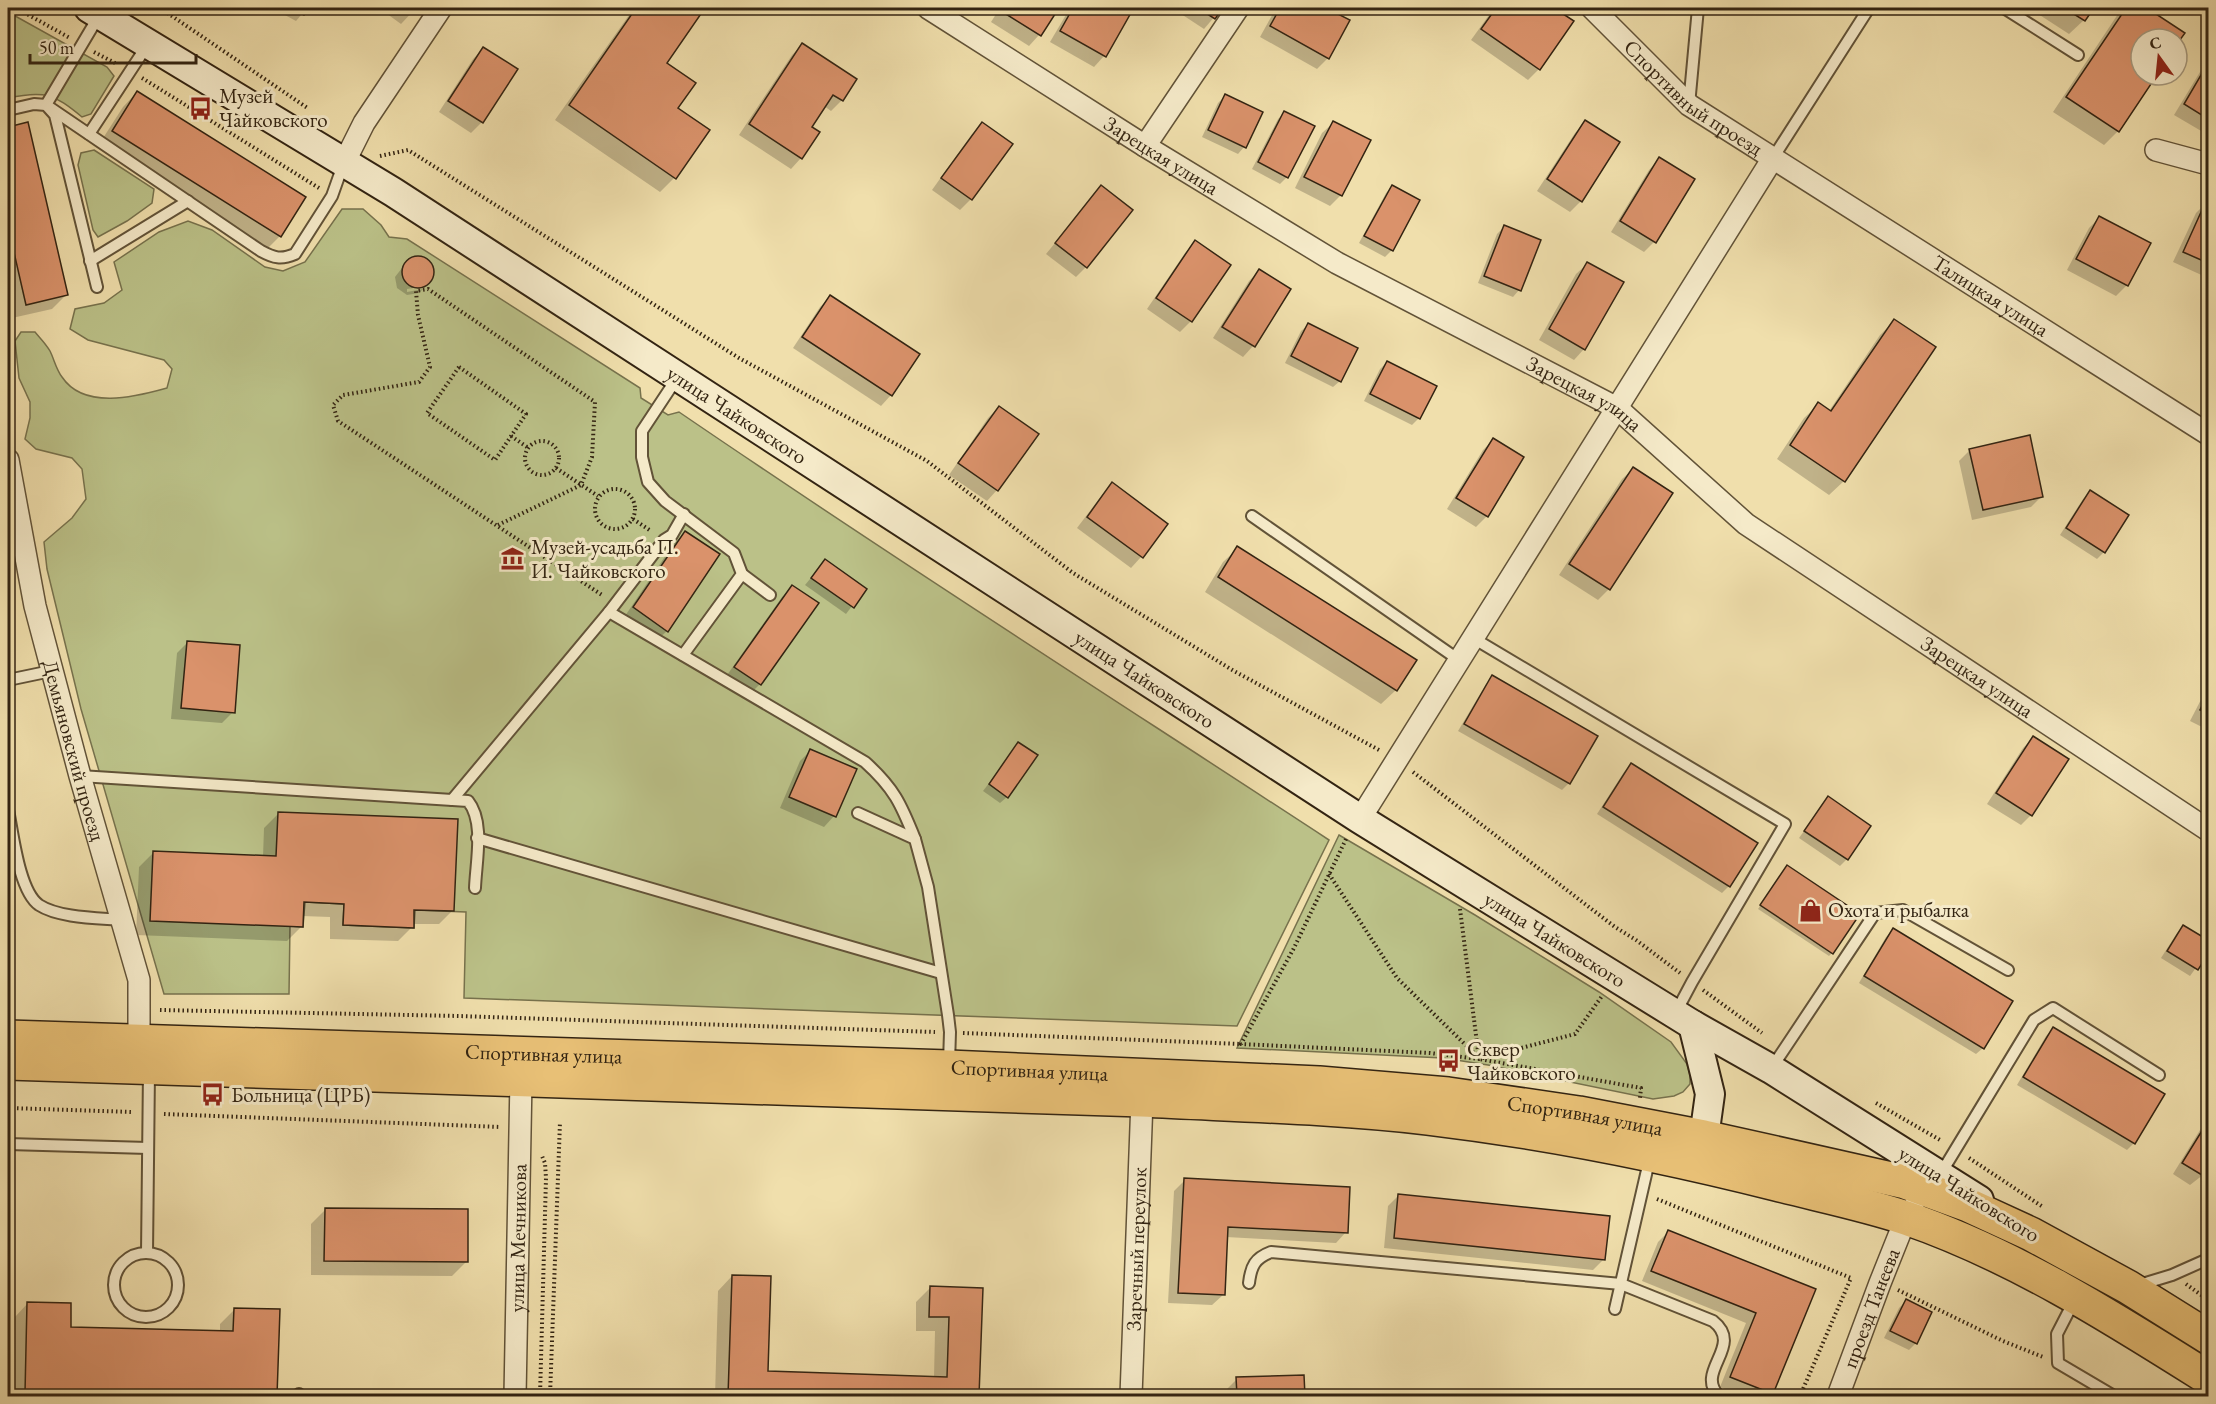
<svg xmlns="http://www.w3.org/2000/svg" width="2216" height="1404" font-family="'EB Garamond',serif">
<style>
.green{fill:#bbc188;stroke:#77724d;stroke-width:1.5}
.shadow{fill:#0003}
.building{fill:#da926b;stroke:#332412;stroke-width:1.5}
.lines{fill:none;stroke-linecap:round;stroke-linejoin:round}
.lane-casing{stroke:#625338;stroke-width:14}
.street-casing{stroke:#625338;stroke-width:24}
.secondary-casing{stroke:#332412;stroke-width:32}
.highway-casing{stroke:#332412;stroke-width:36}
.path{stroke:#332412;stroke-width:4;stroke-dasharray:1.5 3;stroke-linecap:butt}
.lane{stroke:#f5eac9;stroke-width:10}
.street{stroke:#f5eac9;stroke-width:21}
.secondary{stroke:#f5eac9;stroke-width:28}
.highway{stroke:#e8c076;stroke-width:33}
.labels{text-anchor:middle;stroke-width:6;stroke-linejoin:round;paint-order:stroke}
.poi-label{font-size:21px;fill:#332412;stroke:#f5eac9;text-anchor:start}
.street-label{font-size:21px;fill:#332412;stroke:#f5eac9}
</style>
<rect width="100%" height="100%" fill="#f0dfac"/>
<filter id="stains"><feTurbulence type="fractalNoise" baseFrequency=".00333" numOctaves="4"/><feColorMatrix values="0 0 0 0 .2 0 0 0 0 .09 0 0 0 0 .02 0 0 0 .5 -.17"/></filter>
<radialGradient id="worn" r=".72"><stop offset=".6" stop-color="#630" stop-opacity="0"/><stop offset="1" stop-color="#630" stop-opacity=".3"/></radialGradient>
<!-- green -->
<g class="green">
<path d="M8 12 107 67 114 76 91 114 82 117C54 94 45 90 8 98Z"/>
<polygon points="94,150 154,189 152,203 127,221 98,237 93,230 78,165 81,153"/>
<path d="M342 209H363L381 225 389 237 407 239 640 388 641 398 668 415 679 412C893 558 1112 698 1329 840L1237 1026 464 998 466 912 415 910 414 928 343 925 344 904 305 902 303 927 290 926 289 994H164L81 709 47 569 44 542 72 518 86 499 82 469 72 458 36 449 25 439 30 418V402L19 378 15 341 21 332H35C40 338 46 344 50 351 54 359 56 369 62 377 84 410 135 397 167 388L172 369 164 360 88 340 70 329 75 309 104 303 122 290 114 262 159 232 188 221 212 230 265 267 283 271 305 262Z"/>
<polygon points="1339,835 1475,915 1599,992 1671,1042 1687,1064 1690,1075 1690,1084 1683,1092 1674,1096 1653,1099 1488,1065 1443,1058 1237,1048"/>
</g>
<!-- shadow -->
<g class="shadow">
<polygon points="175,8 192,8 185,14"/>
<polygon points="272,8 307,8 296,21"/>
<polygon points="379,8 416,8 401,24"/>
<polygon points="634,8 704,8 665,63 676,109 708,130 674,178 660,192 555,120"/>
<polygon points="1000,8 1057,8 1039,35 1029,46 991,22"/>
<polygon points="1070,8 1122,8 1130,12 1104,56 1094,67 1050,42"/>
<polygon points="1172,8 1222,8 1204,29"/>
<polygon points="1276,8 1323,8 1348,21 1328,58 1317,69 1260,37"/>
<polygon points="1494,8 1552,8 1572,21 1539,69 1528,80 1471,40"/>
<polygon points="2029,8 2092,8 2084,20 2069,34"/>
<polygon points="2124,8 2144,8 2183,33 2177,42 2177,39 2141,39 2141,75 2155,75 2118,131 2104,145 2053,112 2118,14"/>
<polygon points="802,45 855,79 842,100 831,111 824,106 810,127 801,158 791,169 739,135 792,55"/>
<polygon points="483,49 516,70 482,122 471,133 439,112 473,59"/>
<polygon points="2208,62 2208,135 2174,115 2203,67"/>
<polygon points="137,92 280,236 266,250 98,146 123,107"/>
<polygon points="1225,96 1244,147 1238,154 1202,137 1218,103"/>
<polygon points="1285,112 1287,177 1280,184 1252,169 1278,119"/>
<polygon points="1585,122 1581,201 1570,212 1537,191 1575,133"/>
<polygon points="1333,123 1341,195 1330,206 1295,188 1322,133"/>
<polygon points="26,124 67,294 52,309 12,318 8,300 8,128"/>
<polygon points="983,124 1011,144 971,199 960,210 932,190 972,134"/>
<polygon points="1659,159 1654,242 1644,252 1611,232 1649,170"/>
<polygon points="1392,186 1392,250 1385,257 1359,243 1386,193"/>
<polygon points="1101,187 1086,267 1076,277 1046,254"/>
<polygon points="2206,203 2208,204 2208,278 2173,262 2196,213"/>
<polygon points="2099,218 2148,243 2127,285 2116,296 2067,270 2089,228"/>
<polygon points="1504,227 1519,290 1513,297 1478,283 1497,234"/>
<polygon points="1195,242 1229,266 1191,321 1180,332 1147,309 1185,253"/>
<polygon points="421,257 431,264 433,276 426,286 407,289 407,292 423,289 419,293 407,295 397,288 395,277 409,259"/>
<polygon points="1587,264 1584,349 1574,360 1539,340 1576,274"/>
<polygon points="1259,271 1253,346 1243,357 1213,338 1249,281"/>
<polygon points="830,297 891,395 881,406 793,348 820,307"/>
<polygon points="1894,321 1844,481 1829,495 1777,459 1804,418 1819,404 1829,411 1880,335"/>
<polygon points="1308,325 1340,381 1333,387 1285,363 1301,331"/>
<polygon points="1387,362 1435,387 1419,418 1412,425 1364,401 1380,369"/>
<polygon points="999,407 1037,434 997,490 987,501 949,475 988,418"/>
<polygon points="1493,440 1522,457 1487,516 1476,527 1447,509 1483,450"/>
<polygon points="1970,450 2041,497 2031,507 1972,520 1959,461"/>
<polygon points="1633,469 1671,494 1608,590 1598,600 1559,575 1622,479"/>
<polygon points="1112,484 1166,524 1141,557 1131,568 1077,528 1102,495"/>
<polygon points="2090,492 2104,552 2097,559 2060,535 2083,499"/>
<polygon points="685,533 667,631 656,641 623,619 674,543"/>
<polygon points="1238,548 1414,661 1396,690 1381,704 1205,592 1223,562"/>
<polygon points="825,561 865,589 846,614 805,585"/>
<polygon points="792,587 760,684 749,695 725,678 782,597"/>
<polygon points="188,642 233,712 222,723 171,719 177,653"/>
<polygon points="1493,677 1596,736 1569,783 1562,790 1458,731 1486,684"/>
<polygon points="2208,686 2208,730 2190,721"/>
<polygon points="2033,738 2031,815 2021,825 1987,804 2023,748"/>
<polygon points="1019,744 1007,797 1000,803 983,791"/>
<polygon points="811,750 834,816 824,827 780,808 800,761"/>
<polygon points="1631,765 1756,844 1729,886 1722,893 1597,814 1624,772"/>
<polygon points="1828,798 1847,859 1840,866 1799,838"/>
<polygon points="278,814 453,910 439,924 412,924 412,927 398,941 330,939 330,917 302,916 302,926 287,941 136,935 139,867 153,853 263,857 264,828"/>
<polygon points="1784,870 1832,953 1829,956 1758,909"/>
<polygon points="2184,926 2208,942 2208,951 2190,976 2161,958 2177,933"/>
<polygon points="1893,930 1983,1048 1976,1054 1859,983 1886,937"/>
<polygon points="2053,1029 2134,1143 2127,1150 2017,1085 2046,1036"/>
<polygon points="2208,1117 2208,1171 2190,1185 2173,1174"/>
<polygon points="1185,1180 1346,1232 1336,1243 1226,1237 1223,1295 1212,1305 1168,1303 1174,1191"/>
<polygon points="1399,1195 1604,1259 1593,1270 1384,1248 1388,1206"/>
<polygon points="325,1210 466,1262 452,1276 311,1275 311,1224"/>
<polygon points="1668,1232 1814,1290 1769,1396 1742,1396 1720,1387 1746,1323 1642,1281 1658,1242"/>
<polygon points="732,1276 767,1372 934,1378 935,1331 916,1331 916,1302 931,1287 981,1289 978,1396 715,1396 718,1291"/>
<polygon points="1906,1301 1916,1343 1909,1350 1884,1338 1899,1308"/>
<polygon points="28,1303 69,1329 220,1333 220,1324 235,1309 278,1311 276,1396 11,1396 14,1318"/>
<polygon points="1303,1377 1303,1396 1223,1396 1223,1393 1237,1379"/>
<polygon points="1017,1393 1072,1394 1072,1396 1014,1396"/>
</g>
<!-- building -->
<g class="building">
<polygon points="291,8 308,8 304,15"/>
<polygon points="404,8 417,8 413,14"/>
<polygon points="636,8 705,8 667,63 696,83 678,108 710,130 676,179 569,105"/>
<polygon points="1003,8 1059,8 1041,36 1001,11"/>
<polygon points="1073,8 1126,8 1132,11 1106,57 1060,31"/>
<polygon points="1198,8 1223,8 1215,19"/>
<polygon points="1280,8 1326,8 1350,20 1329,59 1270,26"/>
<polygon points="1496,8 1554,8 1574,21 1540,70 1481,29"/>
<polygon points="2064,8 2094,8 2085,21"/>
<polygon points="2126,8 2147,8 2185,33 2177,44 2177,39 2141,39 2141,75 2157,75 2119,132 2066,97"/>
<polygon points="802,43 857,79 843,101 833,95 812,127 820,132 802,159 749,124"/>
<polygon points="483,47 518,69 483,123 448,101"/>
<polygon points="2208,63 2208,119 2184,104"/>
<polygon points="137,91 306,197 281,237 112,131"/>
<polygon points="1225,94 1263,112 1246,148 1208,130"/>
<polygon points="1284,111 1315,126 1288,178 1258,162"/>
<polygon points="1585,120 1620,142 1582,202 1547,179"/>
<polygon points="1333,121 1371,140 1342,196 1304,177"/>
<polygon points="28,122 68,295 26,305 8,226 8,127"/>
<polygon points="982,122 1013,144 972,200 941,178"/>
<polygon points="1659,157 1695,179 1656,243 1620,221"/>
<polygon points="1101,185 1133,210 1087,268 1055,243"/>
<polygon points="1392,185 1420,200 1393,251 1364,236"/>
<polygon points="2206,201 2208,202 2208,263 2183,252"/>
<polygon points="2099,216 2151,243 2128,286 2076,259"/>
<polygon points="1504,225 1541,240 1521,291 1484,276"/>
<polygon points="1195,240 1231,265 1192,322 1156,298"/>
<circle cx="418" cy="272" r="16"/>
<polygon points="1587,262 1624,282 1585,350 1549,329"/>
<polygon points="1259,269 1291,289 1255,347 1222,327"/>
<polygon points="830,295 920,354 892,396 802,337"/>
<polygon points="1894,319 1936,347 1845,482 1790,445 1818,402 1831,411"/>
<polygon points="1308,323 1358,348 1341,382 1291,356"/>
<polygon points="1387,361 1437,386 1420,419 1370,394"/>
<polygon points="999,406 1039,434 998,491 958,463"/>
<polygon points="2030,435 2043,497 1983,510 1969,449"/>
<polygon points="1493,438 1524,457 1488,517 1456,498"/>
<polygon points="1633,467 1673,493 1610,590 1569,564"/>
<polygon points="1112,482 1168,524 1143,558 1087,517"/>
<polygon points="2090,490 2129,515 2105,553 2066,528"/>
<polygon points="685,531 720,554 668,632 633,607"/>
<polygon points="1237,546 1417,660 1397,691 1218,577"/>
<polygon points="825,559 867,589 854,608 811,578"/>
<polygon points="792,585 819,603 761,685 734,667"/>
<polygon points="187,641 240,645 235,713 181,708"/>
<polygon points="1492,675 1598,736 1570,784 1464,724"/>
<polygon points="2208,693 2208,714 2200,710"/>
<polygon points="2033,736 2069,759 2032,816 1996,793"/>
<polygon points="1018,742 1038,755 1008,798 989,784"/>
<polygon points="810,749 857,769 836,817 789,797"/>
<polygon points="1631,763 1758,843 1730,887 1603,807"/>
<polygon points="1828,796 1871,826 1848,860 1804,831"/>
<polygon points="278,812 458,819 454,911 414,910 414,928 343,925 344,904 304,902 303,927 150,921 153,851 276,856"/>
<polygon points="1787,865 1860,914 1833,954 1760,905"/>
<polygon points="2183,925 2208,940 2208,954 2198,970 2167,951"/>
<polygon points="1893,928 2013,1001 1984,1049 1864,976"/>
<polygon points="2053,1027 2165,1094 2135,1144 2023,1077"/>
<polygon points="2208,1121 2208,1170 2202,1175 2182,1163"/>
<polygon points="1184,1178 1350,1187 1348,1233 1228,1227 1225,1295 1178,1293"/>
<polygon points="1398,1194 1610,1216 1605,1260 1394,1238"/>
<polygon points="325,1208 468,1209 468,1262 324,1261"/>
<polygon points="1668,1230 1816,1289 1773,1394 1730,1377 1756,1313 1651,1271"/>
<polygon points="732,1275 771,1276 768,1371 947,1377 949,1317 929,1317 930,1286 983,1288 979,1396 728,1396"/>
<polygon points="1906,1299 1932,1312 1917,1344 1890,1331"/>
<polygon points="27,1302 71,1303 71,1327 233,1331 234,1308 280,1309 277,1396 169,1396 25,1393"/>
<polygon points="1304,1375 1305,1396 1237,1396 1236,1377"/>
<polygon points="1017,1391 1073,1393 1073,1396 1017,1396"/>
</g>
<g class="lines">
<defs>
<g id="lane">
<polyline points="2004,8 2078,55"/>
<path d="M100 14 46 105 261 251C274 258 281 260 295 254L332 196 343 165"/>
<polyline points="1689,105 1698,8"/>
<polyline points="8,110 34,104 46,105 55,115 97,287"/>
<polyline points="89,134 148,44"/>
<polyline points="1773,158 1869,8"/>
<polyline points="90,261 188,201"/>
<polyline points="677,378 642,431 642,457 648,482 665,501 734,553 742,574 683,655"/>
<polyline points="1252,516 1459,660"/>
<polyline points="742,574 770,595"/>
<path d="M609 612 865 762C894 788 901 804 915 839"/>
<polyline points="1473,638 1785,824 1692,982 1675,1014"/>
<polyline points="8,680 51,671"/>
<path d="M80 776 468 801C485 822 476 861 475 888"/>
<polyline points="452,800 609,612 664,540 672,535 684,514"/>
<path d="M8 810C13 834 19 891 39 905 59 918 98 918 121 920"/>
<polyline points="858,813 915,839 928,887 948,1015 950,1032 949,1063"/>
<polyline points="477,838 941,973"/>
<polyline points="1771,1069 1875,913 1903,910 2008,970"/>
<polyline points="8,1144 148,1148"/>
<polyline points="1940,1175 2034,1020 2053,1008 2159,1075"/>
<circle cx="146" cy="1285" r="32"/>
<polyline points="147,1253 149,1071"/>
<path d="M1249 1283C1251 1266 1255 1258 1271 1252L1621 1284 1713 1321C1745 1346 1694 1371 1719 1396"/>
<polyline points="2139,1285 2172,1275 2208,1259"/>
<polyline points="2075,1299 2057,1334 2058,1363 2114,1396"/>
<polyline points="1615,1309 1650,1157"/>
<polyline points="299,1394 301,1396"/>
</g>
<g id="street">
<path id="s1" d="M928 8 1145 146 1337 263 1617 408 1746 524 2208 830"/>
<path id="s2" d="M1592 8 1689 105 2208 434"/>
<polyline points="1145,146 1238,8"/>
<polyline points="2156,150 2208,164"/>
<polyline points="344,163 364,123 441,8"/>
<path id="s3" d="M8 460 35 606 80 776 139 980V1041"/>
<polyline points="1360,819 1773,158"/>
<path id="s4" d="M515 1396 521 1079"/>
<path id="s5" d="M1131 1396 1142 1100"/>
<path id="s6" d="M1838 1396 1880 1283 1906 1218 1913 1208"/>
</g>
<g id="secondary">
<path id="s7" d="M89 8 393 192 1360 819 1693 1025 1771 1069 1979 1200"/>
<polyline points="1693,1025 1710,1094 1701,1159"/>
</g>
<g id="highway">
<path id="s8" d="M8 1037 949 1067 1319 1083 1448 1094 1579 1113 1704 1137 1905 1182 1968 1205 2031 1234 2128 1287 2208 1337"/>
<path d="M8 1063 1142 1100C1237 1105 1333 1107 1428 1118 1545 1132 1661 1155 1776 1184 1819 1195 1864 1204 1906 1218 2014 1255 2113 1318 2208 1378"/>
</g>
</defs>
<!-- lane casing -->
<use href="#lane" class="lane-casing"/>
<!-- street casing -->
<use href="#street" class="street-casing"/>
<!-- secondary casing -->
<use href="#secondary" class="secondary-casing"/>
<!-- highway casing -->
<use href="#highway" class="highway-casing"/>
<!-- path -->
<g class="path">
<polyline points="16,8 70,38"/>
<polyline points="160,8 309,109"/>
<polyline points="94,52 117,64"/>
<polyline points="142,78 319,188"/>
<polyline points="380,156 408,150 739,358 927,461 1073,573 1234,671 1379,750"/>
<polygon points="459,367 526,414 495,460 427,413"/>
<polyline points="511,436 527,447"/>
<circle cx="542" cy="458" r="17"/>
<polyline points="556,468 598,496"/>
<circle cx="615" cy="509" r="20"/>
<polyline points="633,519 651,531"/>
<polyline points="498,525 581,485 592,457 595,402 428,289 416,291 418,315 430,367 419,382 343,395 333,405 338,421 602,595"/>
<polyline points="1413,772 1615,927 1636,940 1680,973"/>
<polyline points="1346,839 1294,948 1241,1044 1430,1053 1479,1059 1575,1034 1602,996"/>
<polyline points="1329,874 1397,978 1479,1058"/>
<polyline points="1460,909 1479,1059 1641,1088 1640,1098"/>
<polyline points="1703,990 1762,1033"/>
<polyline points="160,1010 459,1016 935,1032"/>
<polyline points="963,1033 1241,1044"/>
<polyline points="1876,1103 1942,1141"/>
<polyline points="8,1108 133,1112"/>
<polyline points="164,1114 501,1127"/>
<polyline points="1969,1158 2043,1207"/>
<polyline points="1657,1199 1851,1278 1800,1396"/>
<polyline points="2186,1284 2208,1300"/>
<polyline points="1898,1290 2003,1341 2043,1357"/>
<polyline points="540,1396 546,1178 545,1163 542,1156"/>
<polyline points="550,1396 560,1122"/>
</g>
<!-- lane -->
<use href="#lane" class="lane"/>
<!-- street -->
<use href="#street" class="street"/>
<!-- secondary -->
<use href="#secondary" class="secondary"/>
<!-- highway -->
<use href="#highway" class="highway"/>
</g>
<!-- icons -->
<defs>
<symbol id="bus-bare" viewBox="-9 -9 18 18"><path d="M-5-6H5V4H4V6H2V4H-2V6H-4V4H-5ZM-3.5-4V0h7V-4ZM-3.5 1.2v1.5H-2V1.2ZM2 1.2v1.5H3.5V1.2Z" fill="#8f2418" stroke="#f5eac9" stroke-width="2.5" paint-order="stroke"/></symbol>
<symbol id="museum-bare" viewBox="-9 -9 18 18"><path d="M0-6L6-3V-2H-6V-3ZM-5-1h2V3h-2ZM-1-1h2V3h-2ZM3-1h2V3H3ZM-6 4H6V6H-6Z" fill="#8f2418" stroke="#f5eac9" stroke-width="2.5" paint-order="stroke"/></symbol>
<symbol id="shop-bare" viewBox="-9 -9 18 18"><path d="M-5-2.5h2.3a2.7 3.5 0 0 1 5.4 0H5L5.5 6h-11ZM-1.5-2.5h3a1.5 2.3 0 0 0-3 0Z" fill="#8f2418" stroke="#f5eac9" stroke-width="2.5" paint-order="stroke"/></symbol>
</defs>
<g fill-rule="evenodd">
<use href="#bus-bare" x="184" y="92" width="33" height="33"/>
<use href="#museum-bare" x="496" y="542" width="33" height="33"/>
<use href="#shop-bare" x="1794" y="894" width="33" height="33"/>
<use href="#bus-bare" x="1432" y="1044" width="33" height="33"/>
<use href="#bus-bare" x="196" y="1078" width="33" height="33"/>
</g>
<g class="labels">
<!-- poi labels -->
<g class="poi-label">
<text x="219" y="103">Музей<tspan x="219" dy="24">Чайковского</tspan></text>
<text x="531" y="554">Музей-усадьба П.<tspan x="531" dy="24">И. Чайковского</tspan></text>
<text x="1828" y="917">Охота и рыбалка</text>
<text x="1467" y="1056">Сквер<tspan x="1467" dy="24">Чайковского</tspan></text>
<text x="231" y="1102">Больница (ЦРБ)</text>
</g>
<!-- street labels -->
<g class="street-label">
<text dy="7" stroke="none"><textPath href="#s2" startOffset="136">Спортивный проезд</textPath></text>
<text dy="7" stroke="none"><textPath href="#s1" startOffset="276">Зарецкая улица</textPath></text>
<text dy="7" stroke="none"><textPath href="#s2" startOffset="494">Талицкая улица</textPath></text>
<text dy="7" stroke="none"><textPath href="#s1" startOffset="762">Зарецкая улица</textPath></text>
<text dy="7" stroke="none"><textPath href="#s7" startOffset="765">улица Чайковского</textPath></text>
<text dy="7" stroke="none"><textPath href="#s1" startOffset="1248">Зарецкая улица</textPath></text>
<text dy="7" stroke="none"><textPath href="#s7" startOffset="1251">улица Чайковского</textPath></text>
<text dy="7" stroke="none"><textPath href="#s3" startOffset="298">Демьяновский проезд</textPath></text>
<text dy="7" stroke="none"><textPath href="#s7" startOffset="1737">улица Чайковского</textPath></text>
<text dy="7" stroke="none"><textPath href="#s8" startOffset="536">Спортивная улица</textPath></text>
<text dy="7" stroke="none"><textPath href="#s8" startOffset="1022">Спортивная улица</textPath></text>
<text dy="7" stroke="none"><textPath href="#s8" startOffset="1580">Спортивная улица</textPath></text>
<text transform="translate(1969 1194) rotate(32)" y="7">улица Чайковского</text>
<text dy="7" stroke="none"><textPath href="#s4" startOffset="158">улица Мечникова</textPath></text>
<text dy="7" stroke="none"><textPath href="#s5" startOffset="147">Заречный переулок</textPath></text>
<text dy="7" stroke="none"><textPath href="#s6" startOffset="94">проезд Танеева</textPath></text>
</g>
</g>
<!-- margin -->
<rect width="2216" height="1404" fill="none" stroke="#f0dfac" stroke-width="30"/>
<rect x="9" y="9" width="2198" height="1386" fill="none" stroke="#332412" stroke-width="3"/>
<rect x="15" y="15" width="2186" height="1374" fill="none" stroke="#332412" stroke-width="1.5"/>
<!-- north arrow -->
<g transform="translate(2159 57) rotate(345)"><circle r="28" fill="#f5eac9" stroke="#a79b80" stroke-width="1.5"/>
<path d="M0-4.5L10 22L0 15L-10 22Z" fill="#8f2418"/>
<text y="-9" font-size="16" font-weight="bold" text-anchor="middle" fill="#332412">С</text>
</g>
<!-- scale -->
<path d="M30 54v9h166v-9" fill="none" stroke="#332412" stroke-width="3"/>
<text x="39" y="54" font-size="18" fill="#332412" stroke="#f5eac9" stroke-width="4.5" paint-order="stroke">50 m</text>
<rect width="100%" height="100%" filter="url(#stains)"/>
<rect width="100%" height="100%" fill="url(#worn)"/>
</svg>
